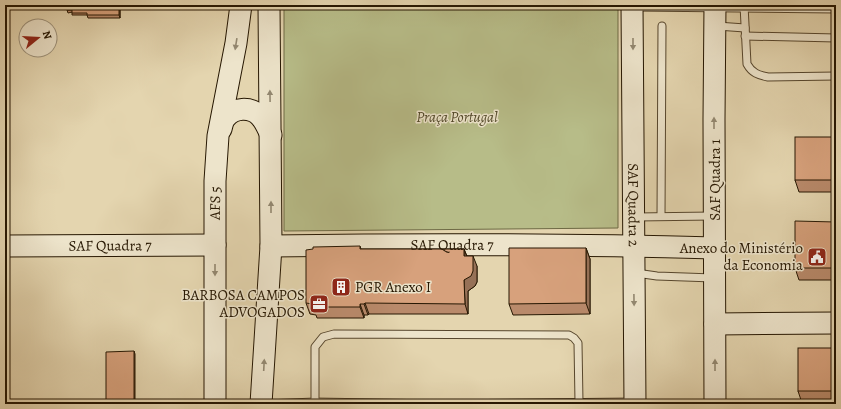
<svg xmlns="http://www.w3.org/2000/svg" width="841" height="409" font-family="Alegreya,serif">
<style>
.green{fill:#b7bc88;stroke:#6e6a45}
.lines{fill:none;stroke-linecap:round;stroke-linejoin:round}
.lane-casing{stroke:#56462d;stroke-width:9}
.secondary-casing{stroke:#261702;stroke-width:23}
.lane{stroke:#ede4cb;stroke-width:7}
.secondary{stroke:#ede4cb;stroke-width:21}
.wall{fill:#b98a6b;stroke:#261702}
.shaded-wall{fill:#967157;stroke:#261702}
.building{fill:#d7a17c;stroke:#261702}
.oneway{fill:#938871}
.labels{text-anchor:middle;stroke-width:3;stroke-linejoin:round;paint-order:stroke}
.park-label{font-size:15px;font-style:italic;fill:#52492a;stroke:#ede4cb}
.street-label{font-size:15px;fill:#261702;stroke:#ede4cb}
.poi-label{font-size:15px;fill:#261702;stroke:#ede4cb;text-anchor:end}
</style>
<rect width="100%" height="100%" fill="#e4d5af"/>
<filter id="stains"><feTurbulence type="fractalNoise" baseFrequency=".005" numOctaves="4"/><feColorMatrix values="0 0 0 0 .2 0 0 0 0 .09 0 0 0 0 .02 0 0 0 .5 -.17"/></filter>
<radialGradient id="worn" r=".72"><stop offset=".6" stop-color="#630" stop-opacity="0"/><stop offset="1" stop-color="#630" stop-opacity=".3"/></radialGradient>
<!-- green -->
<polygon class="green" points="284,5 618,5 618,228 284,231"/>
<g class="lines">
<defs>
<g id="lane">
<path d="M744 5 747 64C752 73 758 75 768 77L836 76"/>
<polyline points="634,7 836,9"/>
<polyline points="717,26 745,28"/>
<polyline points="745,36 836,38"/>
<polyline points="661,216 662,26"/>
<polyline points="636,217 713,216"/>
<polyline points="636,273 657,276 713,278"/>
<polyline points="315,402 315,347 323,337 334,334 569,335 574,338 578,343 579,402"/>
<polyline points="266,404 315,402 439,404 633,402"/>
</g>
<g id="secondary">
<path id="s1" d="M632 5 635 404"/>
<path d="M221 129C222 125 223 120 226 117 234 108 250 106 260 116 265 121 268 129 271 135"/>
<path id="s2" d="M5 246 215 245"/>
<path id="s3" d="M271 246C419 244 567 244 715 248"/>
<polyline points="715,324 836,323"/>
<polyline points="215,404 215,181 218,136 236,43 241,5"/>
<polyline points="261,404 271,246 269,5"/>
<polyline points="715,404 714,119 715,5"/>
</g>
</defs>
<!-- lane casing -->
<use href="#lane" class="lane-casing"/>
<!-- secondary casing -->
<use href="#secondary" class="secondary-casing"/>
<!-- lane -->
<use href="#lane" class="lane"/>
<!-- secondary -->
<use href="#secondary" class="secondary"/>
</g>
<!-- wall -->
<g class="wall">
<polygon points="120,5 120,18 88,18 87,15 72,15 72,12 68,13 67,10"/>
<polygon points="836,137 836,192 799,192 795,180"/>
<polygon points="836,222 836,280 799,280 795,268"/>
<polygon points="360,246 361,249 464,249 467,256 477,266 477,282 475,286 468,291 468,314 369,314 368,315 364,315 364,318 317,318 316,315 310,314 306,303"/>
<polygon points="586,248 590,259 590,314 513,315 509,304"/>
<polygon points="836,348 836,403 802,403 798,391"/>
</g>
<!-- shaded-wall -->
<g class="shaded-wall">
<polygon points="119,5 120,5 120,18 119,15"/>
<polygon points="586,248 590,259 590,314 586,303"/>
<polygon points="464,249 468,260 464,256"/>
<polygon points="473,256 477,266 477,282 475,286 468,291 468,314 465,304 464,280"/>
<polygon points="365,303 369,314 368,315 364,304"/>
<polygon points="360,304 364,315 364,318 360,307"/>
<polygon points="134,351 135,354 135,404 134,404"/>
</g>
<!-- building -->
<g class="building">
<polygon points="67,5 119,5 119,15 87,15 87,13 72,13 72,10 67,10"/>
<rect x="795" y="137" width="41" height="43"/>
<polygon points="795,221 836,222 836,268 795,268"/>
<polygon points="360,246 360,249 464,249 464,256 473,256 473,271 471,276 464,280 465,304 365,303 364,304 360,304 360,307 313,307 313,304 306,303 306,250 313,249 313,247"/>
<polygon points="509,248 586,248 586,303 509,304"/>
<rect x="798" y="348" width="38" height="43"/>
<polygon points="134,351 134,404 106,404 106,352"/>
</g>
<!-- one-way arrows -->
<defs><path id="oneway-solid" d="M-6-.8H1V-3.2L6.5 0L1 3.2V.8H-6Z"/></defs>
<g class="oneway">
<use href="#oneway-solid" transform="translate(236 44) rotate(99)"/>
<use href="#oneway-solid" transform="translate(633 44) rotate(90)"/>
<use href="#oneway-solid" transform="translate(270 96) rotate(-91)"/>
<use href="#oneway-solid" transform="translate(714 123) rotate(-90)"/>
<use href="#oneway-solid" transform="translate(271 207) rotate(-90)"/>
<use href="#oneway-solid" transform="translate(215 270) rotate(90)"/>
<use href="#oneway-solid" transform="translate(634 300) rotate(89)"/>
<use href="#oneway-solid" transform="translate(264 365) rotate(-87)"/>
<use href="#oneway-solid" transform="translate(715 365) rotate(-90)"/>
</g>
<!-- icons -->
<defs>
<symbol id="civic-square" viewBox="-11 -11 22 22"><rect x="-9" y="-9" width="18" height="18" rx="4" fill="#8f2418" stroke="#ede4cb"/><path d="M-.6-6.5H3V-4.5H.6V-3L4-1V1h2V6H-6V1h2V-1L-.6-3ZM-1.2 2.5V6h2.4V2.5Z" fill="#fff"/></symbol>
<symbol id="building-square" viewBox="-11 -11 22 22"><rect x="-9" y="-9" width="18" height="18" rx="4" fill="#8f2418" stroke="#ede4cb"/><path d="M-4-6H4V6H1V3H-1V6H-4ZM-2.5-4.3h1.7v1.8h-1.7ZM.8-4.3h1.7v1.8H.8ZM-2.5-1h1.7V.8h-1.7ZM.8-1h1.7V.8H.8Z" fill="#fff"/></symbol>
<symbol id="office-square" viewBox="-11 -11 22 22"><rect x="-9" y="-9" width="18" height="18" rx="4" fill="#8f2418" stroke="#ede4cb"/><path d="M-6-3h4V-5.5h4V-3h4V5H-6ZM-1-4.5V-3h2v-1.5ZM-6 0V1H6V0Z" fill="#fff"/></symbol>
</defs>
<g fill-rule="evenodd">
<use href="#civic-square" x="806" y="246" width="22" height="22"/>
<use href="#building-square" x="330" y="276" width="22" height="22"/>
<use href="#office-square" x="308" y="293" width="22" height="22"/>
</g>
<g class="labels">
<!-- park labels -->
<g class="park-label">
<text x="457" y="122">Praça Portugal</text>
</g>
<!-- street labels -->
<g class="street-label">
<text transform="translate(715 180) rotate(-90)" y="5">SAF Quadra 1</text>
<text transform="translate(215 203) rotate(-89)" y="5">AFS 5</text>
<text dy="5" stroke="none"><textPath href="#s1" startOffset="200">SAF Quadra 2</textPath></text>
<text dy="5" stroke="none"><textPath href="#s2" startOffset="105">SAF Quadra 7</textPath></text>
<text dy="5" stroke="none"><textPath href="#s3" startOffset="181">SAF Quadra 7</textPath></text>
</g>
<!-- poi labels -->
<g class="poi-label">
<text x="803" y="253">Anexo do Ministério<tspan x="803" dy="17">da Economia</tspan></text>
<text x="355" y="292" text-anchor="start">PGR Anexo I</text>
<text x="305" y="300">BARBOSA CAMPOS<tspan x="305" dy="17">ADVOGADOS</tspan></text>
</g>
</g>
<!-- margin -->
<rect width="841" height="409" fill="none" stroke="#e4d5af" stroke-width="20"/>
<rect x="6" y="6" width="829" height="397" fill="none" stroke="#261702" stroke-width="2"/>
<rect x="10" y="10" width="821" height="389" fill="none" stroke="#261702"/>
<!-- north arrow -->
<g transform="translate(38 38) rotate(72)"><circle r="19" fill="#ede4cb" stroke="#9d927b"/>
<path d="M0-3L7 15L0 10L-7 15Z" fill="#8f2418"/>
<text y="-6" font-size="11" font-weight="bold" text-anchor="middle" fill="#261702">N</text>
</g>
<rect width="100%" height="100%" filter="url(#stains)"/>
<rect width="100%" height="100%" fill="url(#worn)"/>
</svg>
